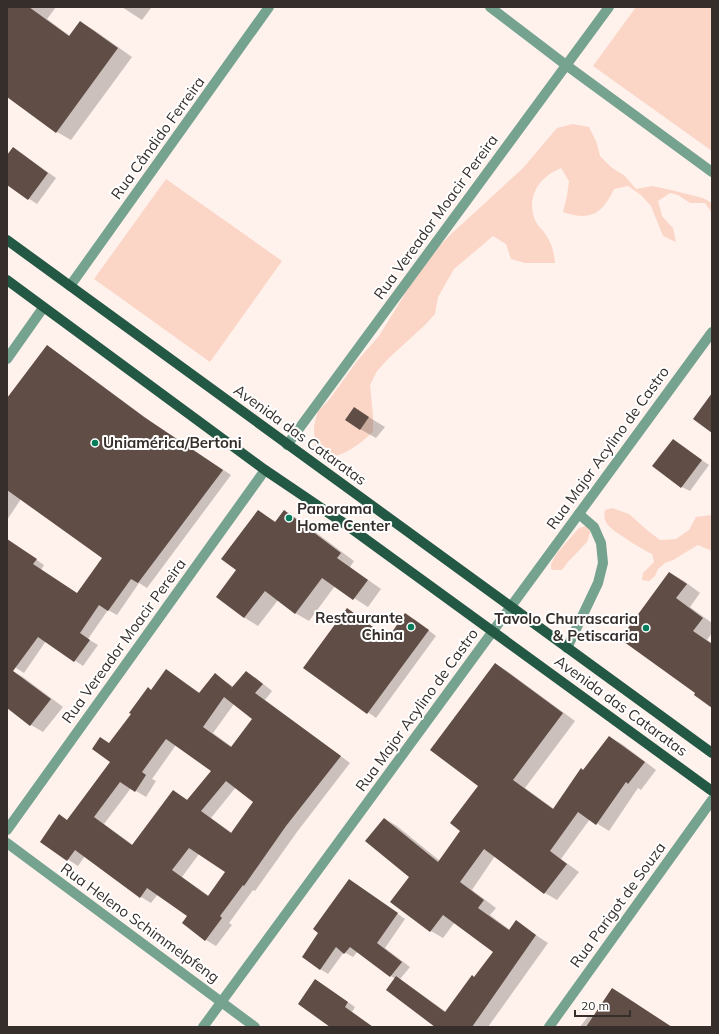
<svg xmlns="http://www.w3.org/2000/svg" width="719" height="1034" font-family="Mulish,sans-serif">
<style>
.green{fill:#fbd6c7}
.shadow{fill:#0003;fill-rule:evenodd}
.building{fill:#604e46;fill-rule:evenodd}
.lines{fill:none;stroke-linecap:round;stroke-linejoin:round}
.minor{stroke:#75a38f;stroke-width:10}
.major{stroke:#235844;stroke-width:10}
.poi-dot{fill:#057d5b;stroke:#fff;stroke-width:1.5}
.labels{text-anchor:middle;stroke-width:4;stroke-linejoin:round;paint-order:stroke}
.street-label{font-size:15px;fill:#362e2a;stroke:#fff}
.poi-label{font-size:15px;font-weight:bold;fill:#362e2a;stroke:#fff;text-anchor:start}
</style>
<rect width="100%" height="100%" fill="#fff1ec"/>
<!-- green -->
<g class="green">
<polygon points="636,7 712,7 712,151 593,66"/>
<path d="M573 124 589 127 596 141 600 156 611 167 625 176 636 189 652 186 667 189 703 198 712 203V213L705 203H690L678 195 670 193 658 201 662 216 673 228 676 242 663 236 651 206 641 195 628 186 614 189C602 215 589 221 563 212L567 196 569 181 561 168C539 177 526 197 535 220 537 225 543 230 546 235 552 244 554 252 555 263H525L511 259 506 244 493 236 454 269 438 297 435 314 425 325 390 357 377 371 370 385 373 416V432C361 443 347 454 331 457 326 458 320 456 315 455L314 426 318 411 329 400 357 361 379 336 403 297 409 283 427 259 449 236 523 168 557 128Z"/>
<polygon points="166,179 282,261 210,362 94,279"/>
<path d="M612 508 629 514 647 530 660 540 676 539 689 530 696 517 712 515V551L698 545 673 560 665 563 658 569 655 576 649 581 642 580 643 573 654 562 652 554C645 551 612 531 608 525 604 520 604 515 605 510Z"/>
<polygon points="586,526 591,530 587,542 567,563 562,570 554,570 551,569 551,564 557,553 579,528"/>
</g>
<!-- shadow -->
<g class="shadow">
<polygon points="7,7 56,7 47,19 70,36 80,22 94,30 132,57 71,140 57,132 7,96"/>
<polygon points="122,7 150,7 151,8 142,20"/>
<polygon points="21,153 56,178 37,204 7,184 7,157"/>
<polygon points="48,347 56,352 153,423 231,475 147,588 139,583 117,615 108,610 88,639 98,645 83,666 46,641 24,673 7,662 7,539 44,565 41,570 77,594 103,557 21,499 7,520 7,399"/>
<polygon points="354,408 385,427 376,438 360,429"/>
<polygon points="673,440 709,465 690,491 682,487"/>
<polygon points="258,511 276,522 284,511 298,519 354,561 350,567 381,589 368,607 335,586 309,621 295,613 278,600 258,626 245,618 217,597 238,570"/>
<polygon points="670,573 684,581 700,593 690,607 712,623 712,633 707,640 712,643 712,707 696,693"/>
<polygon points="347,609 389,638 414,619 436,636 376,718 305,667"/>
<polygon points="495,664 507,671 575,721 525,788 554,809 609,737 622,744 656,770 641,790 638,788 609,831 590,819 561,859 579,872 557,900 545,893 495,856 472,890 496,908 490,915 510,930 516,922 548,943 488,1027 437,1027 395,979 358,951 353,957 344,952 328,974 320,969 357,885 405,919 385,948 410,967 400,979 446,1012 475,978 494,951 455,922 443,938 431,931 391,902 411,877 385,819 397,826 440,861 461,831 479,786"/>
<polygon points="11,670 23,677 63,707 43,732 31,725 7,707 7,676"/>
<path d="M166 670 200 693 215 675 234 687 246 672 256 678 272 691 265 700 350 763 297 832 255 891 253 890 229 923 232 925 216 946 206 940 188 916 158 894 151 903 141 897 85 856 78 866 41 842 67 820 112 762 110 744 152 691ZM234 704 253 719 232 747 213 733ZM176 745 212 770 188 800 173 791 133 845 104 824 131 788 146 797 156 781 152 779ZM236 787 255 802 232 833 211 818ZM199 854 226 872 209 896 182 877Z"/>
<polygon points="316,980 355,1007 352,1012 373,1027 332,1027"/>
<polygon points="613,989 622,994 671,1027 580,1027 589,1015 594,1017"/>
</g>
<!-- building -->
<g class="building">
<polygon points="7,7 29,7 69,36 80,21 118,48 56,133 7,97"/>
<polygon points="13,147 48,173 28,200 7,185 7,155"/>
<polygon points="47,345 144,417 223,470 138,583 131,579 108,611 99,605 80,633 90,640 74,662 38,637 13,671 51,699 30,726 7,708 7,539 37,559 33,564 77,593 102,558 7,490 7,398"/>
<polygon points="712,393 712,433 693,419"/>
<polygon points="354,407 369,417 360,430 345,420"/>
<polygon points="673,439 702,460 681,488 652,466"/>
<polygon points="258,510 275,522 284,510 341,553 337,558 368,580 353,600 322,578 295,614 265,591 244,618 216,597 236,570 221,559"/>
<polygon points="669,572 687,584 676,598 703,618 693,631 712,644 712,708 694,695 695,693 620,639"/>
<polygon points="347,608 388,638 405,613 429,630 367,714 303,668"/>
<polygon points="495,663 563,713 513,780 553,809 581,768 583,770 609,736 645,762 628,784 626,782 596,825 578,812 550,851 567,864 544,894 484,849 460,882 484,900 478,908 509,930 516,920 536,935 472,1027 435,1027 386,990 396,976 445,1012 472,975 474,977 493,952 443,915 430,932 390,902 409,877 365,841 384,818 438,862 460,831 450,823 478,786 430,750"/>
<path d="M166 669 199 693 215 673 232 687 228 692 246 671 263 684 255 693 341 756 286 826 244 886 243 885 220 916 222 918 205 941 182 923 187 916 147 888 140 898 75 850 67 861 40 842 59 814 67 820 110 762 92 749 100 737 109 743 131 714 129 713 148 687 151 690ZM224 697 252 719 231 747 203 727ZM166 739 211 771 187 800 173 790 132 845 94 817 120 782 135 792 146 775 142 772ZM226 781 253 802 231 833 201 811ZM189 848 225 872 208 896 172 870Z"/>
<polygon points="349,879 398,913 377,943 402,962 390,977 350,947 344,954 336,947 320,970 302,957 318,933 313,929"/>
<polygon points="315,979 348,1002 345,1007 373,1027 330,1027 298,1004"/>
<polygon points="612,988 672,1027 586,1027"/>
</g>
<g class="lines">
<!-- minor -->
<g class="minor">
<polyline points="490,7 566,65 712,172"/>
<polyline points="70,286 269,7"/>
<polyline points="7,359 43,308"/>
<polyline points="287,445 609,7"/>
<polyline points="567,648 598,583 603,563 601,543 594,527 579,514"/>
<polyline points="7,830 265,470"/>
<polyline points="7,843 255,1027"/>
<polyline points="203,1027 712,332"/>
<polyline points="549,1027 712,800"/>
</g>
<!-- major -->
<g class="major">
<polyline points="7,240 712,753"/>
<polyline points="7,280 265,470 345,524 712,791"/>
</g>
</g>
<!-- markers -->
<g class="poi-dot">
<circle cx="95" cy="443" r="4"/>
<circle cx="289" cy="518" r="4"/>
<circle cx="411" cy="627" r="4"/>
<circle cx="646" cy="628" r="4"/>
</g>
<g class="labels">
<!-- street labels -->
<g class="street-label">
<text transform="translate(158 138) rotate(-54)" y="5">Rua Cândido Ferreira</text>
<text transform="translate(436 217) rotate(-54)" y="5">Rua Vereador Moacir Pereira</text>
<text transform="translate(300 435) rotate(36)" y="5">Avenida das Cataratas</text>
<text transform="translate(608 448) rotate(-54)" y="5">Rua Major Acylino de Castro</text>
<text transform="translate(124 641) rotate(-54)" y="5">Rua Vereador Moacir Pereira</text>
<text transform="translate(621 706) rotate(36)" y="5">Avenida das Cataratas</text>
<text transform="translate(417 710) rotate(-54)" y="5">Rua Major Acylino de Castro</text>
<text transform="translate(618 905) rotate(-54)" y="5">Rua Parigot de Souza</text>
<text transform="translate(140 923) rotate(36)" y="5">Rua Heleno Schimmelpfeng</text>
</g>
<!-- poi labels -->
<g class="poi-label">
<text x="103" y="448">Uniamérica/Bertoni</text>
<text x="297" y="514">Panorama<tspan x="297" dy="17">Home Center</tspan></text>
<text x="403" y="623" text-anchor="end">Restaurante<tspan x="403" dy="17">China</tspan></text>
<text x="638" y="624" text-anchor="end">Tavolo Churrascaria<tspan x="638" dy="17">&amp; Petiscaria</tspan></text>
</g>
</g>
<!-- border -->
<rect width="719" height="1034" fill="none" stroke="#362e2a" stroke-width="16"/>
<!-- scale -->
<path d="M575 1010v6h55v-6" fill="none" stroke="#362e2a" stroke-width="2"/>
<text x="581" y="1010" font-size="12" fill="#362e2a" stroke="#ffffff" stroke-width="3" paint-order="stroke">20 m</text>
</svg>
